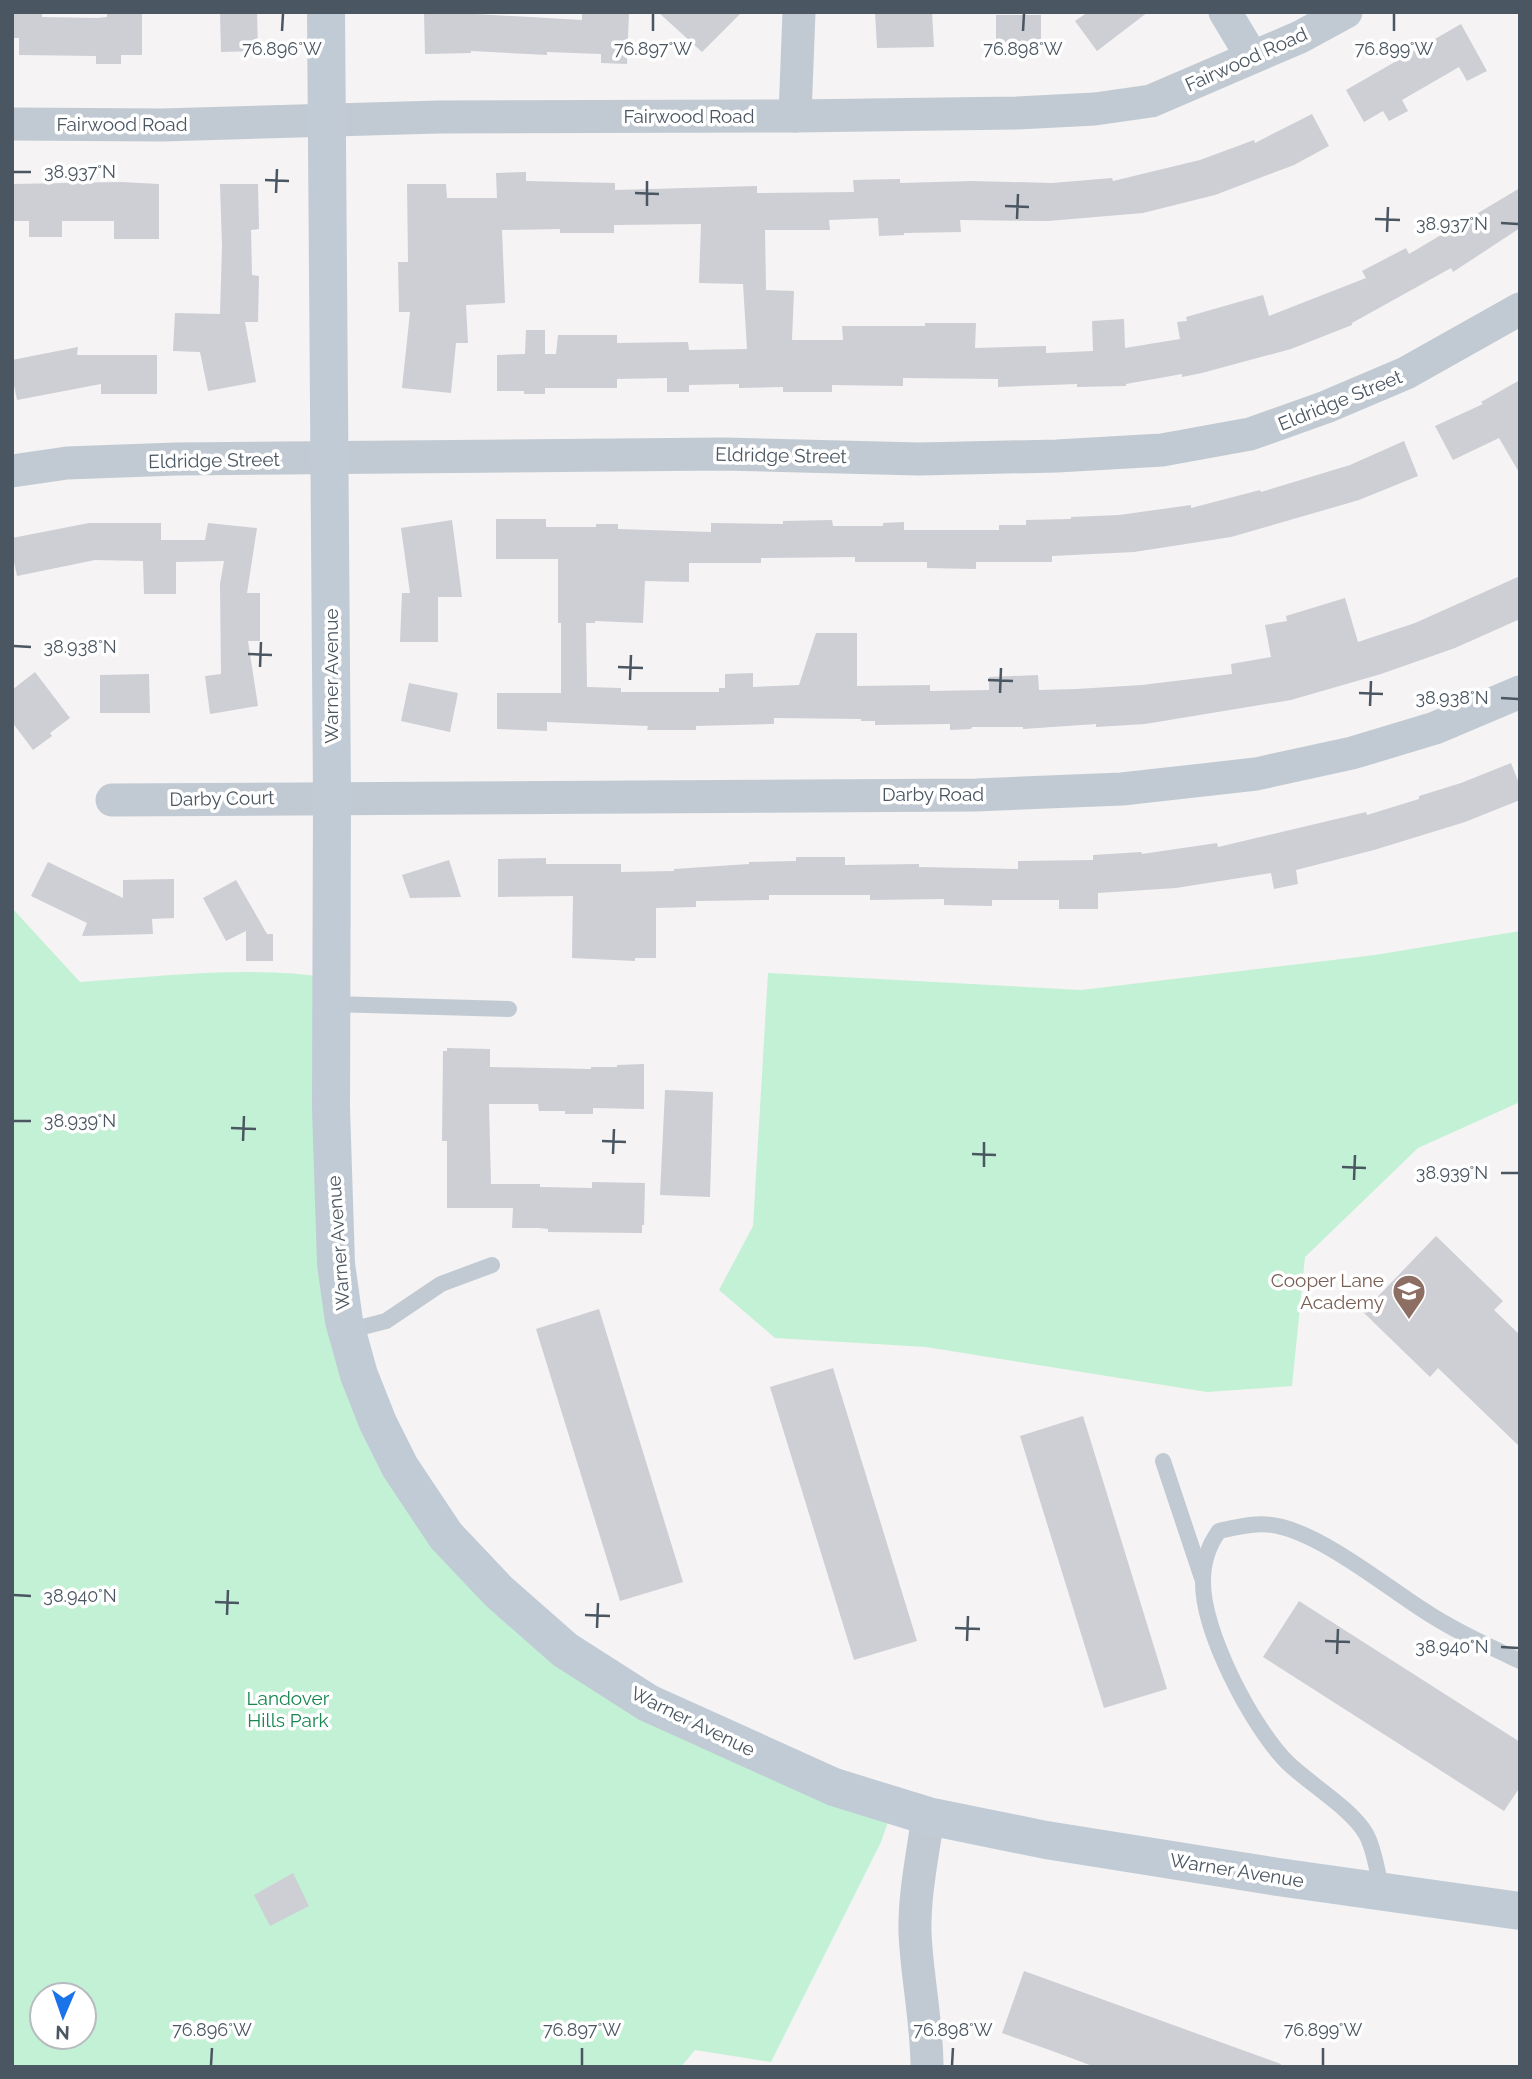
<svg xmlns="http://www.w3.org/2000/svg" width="1532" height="2079" font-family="Raleway,sans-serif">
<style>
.green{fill:#c3f1d5;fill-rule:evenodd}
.building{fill:#cdcfd5}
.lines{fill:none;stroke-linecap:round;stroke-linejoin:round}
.lane{stroke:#c1cad2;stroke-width:16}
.street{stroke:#c1cad2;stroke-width:33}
.secondary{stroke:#c1cbd6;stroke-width:38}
.ticks{fill:none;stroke:#4a5661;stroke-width:2.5}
.labels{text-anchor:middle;stroke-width:7;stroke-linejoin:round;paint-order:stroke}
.street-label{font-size:19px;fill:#4a5661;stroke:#fff}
.education-label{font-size:19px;fill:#785e54;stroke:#fff;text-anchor:end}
.park-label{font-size:19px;fill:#17864f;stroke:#fff}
.ticks-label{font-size:18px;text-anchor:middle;fill:#4a5661;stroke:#fff;stroke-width:7;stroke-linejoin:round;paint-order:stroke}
</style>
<rect width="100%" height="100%" fill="#f5f3f3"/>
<!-- green -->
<g class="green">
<path d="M12 908 80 982C164 976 248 965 332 978L359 1375 498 1591 648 1703 894 1805 881 1842 771 2062 695 2050 681 2067H12ZM42 1995H84V2037H42Z"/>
<polygon points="1520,931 1520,1102 1418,1148 1305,1257 1292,1386 1207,1392 926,1347 775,1338 719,1290 753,1226 768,973 1081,990 1375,955"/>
</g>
<!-- building -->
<g class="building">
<polygon points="12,12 42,12 42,17 97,18 107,17 107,12 142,12 142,55 121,55 121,64 96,64 96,56 19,55 19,38 12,38"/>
<polygon points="220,12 257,12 258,51 221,52"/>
<polygon points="424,12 476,12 476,14 582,20 582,12 629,12 627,64 601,63 601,54 547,52 547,55 471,51 471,53 425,54"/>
<polygon points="658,12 742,12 702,52"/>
<polygon points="875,12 932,12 934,47 877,48"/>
<polygon points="1088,12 1148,12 1097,51 1075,21"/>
<polygon points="996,15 1041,15 1041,51 996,52"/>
<polygon points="1461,24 1487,71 1467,81 1459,67 1402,100 1408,111 1389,121 1383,111 1364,122 1346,90"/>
<polygon points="1312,114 1329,146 1294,165 1215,195 1143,213 1048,221 960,220 961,232 904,233 904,235 879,236 878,218 829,220 830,230 765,230 766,290 794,291 792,340 843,340 842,326 925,326 925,323 976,323 975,348 1046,346 1046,353 1093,351 1092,321 1124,319 1125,348 1180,339 1177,322 1187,321 1186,317 1263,295 1269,316 1366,278 1362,271 1406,248 1409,254 1520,188 1520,228 1453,272 1451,268 1352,323 1352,325 1291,349 1202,373 1182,377 1182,374 1126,384 1126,386 1077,387 1077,384 998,387 998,379 903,378 903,386 832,385 832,392 783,392 783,387 739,388 739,384 689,385 689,392 667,392 667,378 617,379 617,388 545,388 545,394 524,394 524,391 497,391 497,355 525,354 526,330 545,330 545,354 556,354 558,335 617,335 617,343 688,342 689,350 747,349 743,284 699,283 701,224 614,225 614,233 560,233 560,229 502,230 505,303 466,305 468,343 456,343 451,393 402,388 410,312 399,312 398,262 408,262 407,184 446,184 447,198 497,198 496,173 526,172 526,181 615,183 615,190 757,186 757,193 854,192 853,180 900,179 900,183 972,181 1052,183 1112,178 1113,181 1200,160 1254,140 1255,143"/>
<polygon points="121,182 159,184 159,239 114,239 114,221 62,221 62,237 29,237 29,221 12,221 12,184"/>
<polygon points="220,184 258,184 259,229 251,230 252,275 259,276 258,322 245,322 256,382 208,391 200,352 173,351 175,313 220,314 222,247"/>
<polygon points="78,347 77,355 157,355 157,394 101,394 101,384 17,400 12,376 12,360"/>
<polygon points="1520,380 1520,474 1499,438 1453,460 1435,426 1483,404 1481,402"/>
<polygon points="1404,441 1418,476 1359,500 1231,537 1134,552 1052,556 1052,562 976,562 976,569 927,568 927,562 855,562 855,557 761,558 761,563 689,563 689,582 645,581 643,623 595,621 595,623 586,623 587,687 621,688 621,692 719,692 719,688 725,688 725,674 753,673 753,687 799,685 816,633 857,633 857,686 930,685 930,691 989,690 989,677 1038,675 1039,690 1076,689 1142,685 1232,674 1231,664 1271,657 1265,625 1287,621 1286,616 1345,598 1358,642 1415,623 1520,576 1520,619 1455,648 1381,674 1291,700 1145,724 1096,727 1096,724 1023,729 1023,727 972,727 971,729 950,730 950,724 875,725 875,721 861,721 861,719 774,718 774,724 696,726 696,730 647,730 648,726 547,722 547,731 497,729 497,693 561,693 561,623 558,623 558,559 496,559 496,519 546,519 546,527 596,527 596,524 618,524 618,529 711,532 711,523 783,524 783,521 832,520 833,526 883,526 883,523 904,522 904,530 999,530 999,525 1026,525 1026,520 1071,519 1071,517 1119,515 1191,505 1191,508 1260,490 1261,492 1350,465"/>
<polygon points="452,520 462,597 438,597 438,642 400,642 402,593 410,593 401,528"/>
<polygon points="89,523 161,523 161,540 205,540 208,523 257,528 247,593 260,593 260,641 248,641 258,706 210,714 205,676 221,674 220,584 224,561 176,562 176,594 144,594 143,561 95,560 17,576 12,553 12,538"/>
<polygon points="35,672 70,718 50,733 52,736 33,750 12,722 12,690"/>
<polygon points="149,674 150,713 100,713 100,675"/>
<polygon points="409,683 458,693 450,732 401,721"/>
<polygon points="1511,763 1520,786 1520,800 1465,822 1374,850 1296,870 1298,884 1274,889 1271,873 1176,888 1098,893 1098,909 1059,909 1059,900 992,900 992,906 944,905 944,899 870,900 870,895 769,895 769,900 696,901 696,907 656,908 656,958 635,958 635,961 572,958 573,896 498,897 498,859 546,858 546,864 621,864 621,872 674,871 674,869 749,864 749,862 796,861 796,857 845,857 845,865 919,864 919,867 1018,869 1018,861 1093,860 1093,855 1141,852 1142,854 1217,843 1218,847 1366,812 1367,815 1419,799 1419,796 1461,783"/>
<polygon points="449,860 461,897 410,898 402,875"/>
<polygon points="48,862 123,898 123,880 174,879 174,918 152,919 153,934 82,936 87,923 31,896"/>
<polygon points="236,880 267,934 273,934 273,961 246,961 246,931 226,941 203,898"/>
<polygon points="447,1048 490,1049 490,1067 591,1069 591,1067 617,1067 617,1065 644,1064 644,1109 593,1108 593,1114 565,1114 565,1111 539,1111 538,1104 489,1104 491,1184 540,1184 540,1187 592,1188 592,1182 645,1183 644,1225 642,1225 642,1233 548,1232 548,1229 539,1228 512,1228 513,1208 447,1208 447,1141 442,1141 443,1051 447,1051"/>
<polygon points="665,1090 713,1092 710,1197 660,1195"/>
<polygon points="1436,1236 1503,1301 1494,1310 1520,1335 1520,1447 1438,1368 1430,1377 1363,1312"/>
<polygon points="599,1309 683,1582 620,1601 536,1329"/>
<polygon points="833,1368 917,1641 854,1660 770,1387"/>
<polygon points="1083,1416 1167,1689 1104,1708 1020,1436"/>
<polygon points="1299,1601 1520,1742 1520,1787 1504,1811 1263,1657"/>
<polygon points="293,1873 309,1906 270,1926 254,1895"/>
<polygon points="1024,1971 1281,2064 1280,2067 1095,2067 1055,2052 1002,2033"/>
</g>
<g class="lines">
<!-- lane -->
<g class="lane">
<polyline points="332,1004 509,1009"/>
<polyline points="347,1331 386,1321 441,1284 492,1265"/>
<polyline points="1163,1461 1202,1578"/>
<path d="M1382 1890C1377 1873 1375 1850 1366 1834 1351 1808 1309 1784 1287 1762 1252 1727 1202 1631 1203 1581 1203 1562 1208 1546 1219 1531 1241 1526 1260 1521 1282 1527 1325 1538 1382 1583 1420 1608 1451 1629 1486 1645 1520 1661"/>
</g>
<!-- street -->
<g class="street">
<polyline points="1225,12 1252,57"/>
<polyline points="795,116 799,12"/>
<polyline points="12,124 162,125 439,117 795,116 1017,113 1095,109 1151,101 1300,37 1346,12"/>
<polyline points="12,471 67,463 176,459 724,454 919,459 1057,456 1162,450 1250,434 1326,407 1406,373 1520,309"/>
<polyline points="112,800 976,795 1122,789 1256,774 1352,753 1435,728 1520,692"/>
<path d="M927 2067C927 2022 917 1978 915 1933 914 1894 923 1854 928 1816"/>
</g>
<!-- secondary -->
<polyline class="secondary" points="326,12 332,797 331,1107 336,1264 344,1321 359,1375 378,1423 400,1467 446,1536 498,1591 565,1650 648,1703 834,1787 928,1816 1046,1840 1278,1877 1520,1911"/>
</g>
<!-- ticks -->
<path class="ticks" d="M282 31 283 14M653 31V14M1023 31 1024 14M1394 31V14M14 172H31M265 180 289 181M276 193 277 169M635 193 659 194M647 206V181M1005 206 1029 207M1017 219 1018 194M1375 219 1400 220M1501 223 1518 224M1387 232 1388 207M14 646 31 647M248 654 272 655M260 667 261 642M618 667 643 668M630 680 631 655M988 680 1013 681M1000 693 1001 668M1359 693 1383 694M1501 698 1518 699M1370 706 1371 681M14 1121H31M231 1128 256 1129M243 1141 244 1116M602 1141 626 1142M613 1154 614 1129M972 1154 996 1155M984 1167V1142M1342 1167 1366 1168M1501 1173H1518M1354 1180 1355 1155M14 1595 31 1596M215 1602 239 1603M227 1615 228 1590M585 1615 610 1616M597 1628 598 1603M955 1628 980 1629M967 1641 968 1616M1325 1641 1350 1642M1501 1647 1518 1648M1337 1654 1338 1629M211 2065 212 2048M582 2065V2048M952 2065 953 2048M1323 2065V2048"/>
<!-- icons -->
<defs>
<symbol id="school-pin" viewBox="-11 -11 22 30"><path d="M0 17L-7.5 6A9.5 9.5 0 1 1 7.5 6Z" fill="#8d6e63" stroke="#fff"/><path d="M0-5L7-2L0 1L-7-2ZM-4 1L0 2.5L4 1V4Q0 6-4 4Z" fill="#fff"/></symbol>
</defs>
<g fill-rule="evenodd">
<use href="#school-pin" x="1390" y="1272" width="38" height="52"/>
</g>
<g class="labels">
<!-- street labels -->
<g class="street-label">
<text transform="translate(1246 59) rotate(-24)" y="7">Fairwood Road</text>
<text x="689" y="123">Fairwood Road</text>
<text x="122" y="131">Fairwood Road</text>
<text transform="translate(1340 400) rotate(-22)" y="7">Eldridge Street</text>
<text transform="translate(781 455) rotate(1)" y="7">Eldridge Street</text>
<text transform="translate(214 460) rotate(-1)" y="7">Eldridge Street</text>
<text transform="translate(331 676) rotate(-90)" y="7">Warner Avenue</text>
<text x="933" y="801">Darby Road</text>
<text transform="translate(222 798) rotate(-1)" y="7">Darby Court</text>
<text transform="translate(338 1243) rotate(-94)" y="7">Warner Avenue</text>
<text transform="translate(693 1721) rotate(26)" y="7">Warner Avenue</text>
<text transform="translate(1237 1870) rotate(9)" y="7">Warner Avenue</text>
</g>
<!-- education labels -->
<g class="education-label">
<text x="1384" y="1287">Cooper Lane<tspan x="1384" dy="22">Academy</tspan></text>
</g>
<!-- park labels -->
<g class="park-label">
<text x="288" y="1705">Landover<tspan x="288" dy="22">Hills Park</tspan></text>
</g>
</g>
<g class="ticks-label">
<text x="282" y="55">76.896°W</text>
<text x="653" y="55">76.897°W</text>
<text x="1023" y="55">76.898°W</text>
<text x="1394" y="55">76.899°W</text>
<text x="80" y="178">38.937°N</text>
<text x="1452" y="230">38.937°N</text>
<text x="80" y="653">38.938°N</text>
<text x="1452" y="704">38.938°N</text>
<text x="80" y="1127">38.939°N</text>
<text x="1452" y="1179">38.939°N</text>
<text x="80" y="1602">38.940°N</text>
<text x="1452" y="1653">38.940°N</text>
<text x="212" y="2036">76.896°W</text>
<text x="582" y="2036">76.897°W</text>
<text x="953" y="2036">76.898°W</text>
<text x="1323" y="2036">76.899°W</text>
</g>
<!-- border -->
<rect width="1532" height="2079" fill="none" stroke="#4a5661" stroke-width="28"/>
<!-- north arrow -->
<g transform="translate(63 2016) rotate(182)"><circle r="33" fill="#ffffff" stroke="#b7bbc0" stroke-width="2"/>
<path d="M0-5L12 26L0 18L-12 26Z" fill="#1a73e8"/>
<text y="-10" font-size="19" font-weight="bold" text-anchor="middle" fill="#4a5661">N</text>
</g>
</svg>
